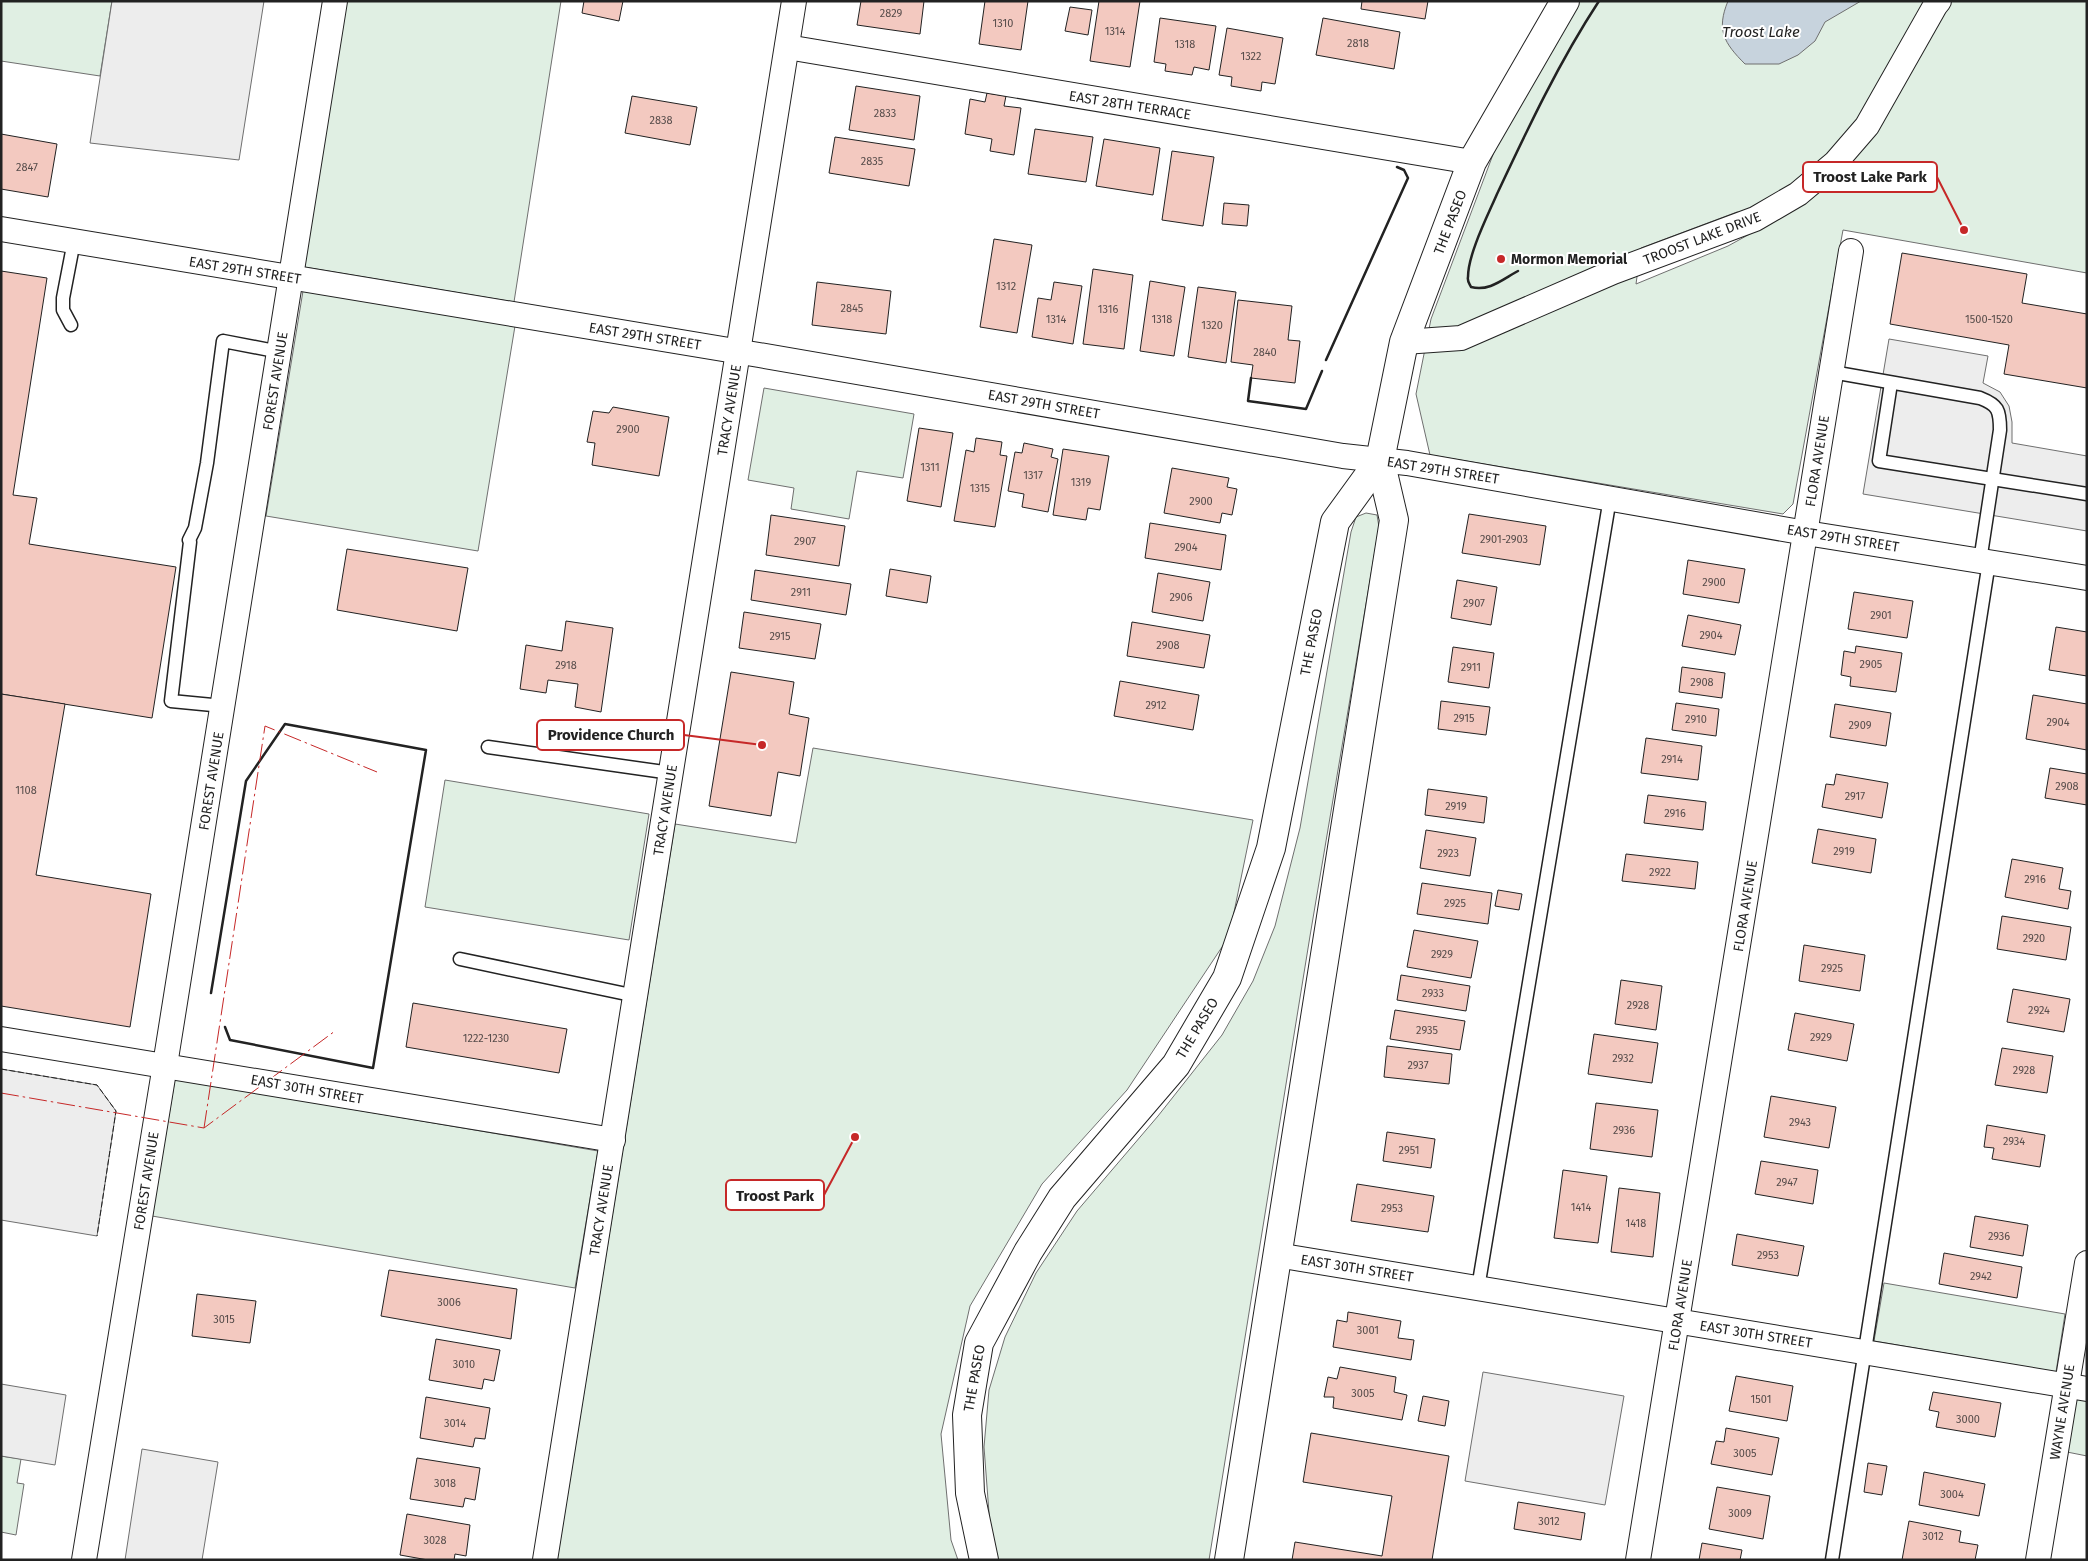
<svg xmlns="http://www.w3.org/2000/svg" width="2088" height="1561" font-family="'Fira Sans',sans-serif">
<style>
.green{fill:#e0efe3;stroke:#6f6f6f;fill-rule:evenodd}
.parking{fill:#ededed;stroke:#6f6f6f}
.water{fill:#c7d3dd;stroke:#6f6f6f}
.building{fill:#f3c9c0;stroke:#222}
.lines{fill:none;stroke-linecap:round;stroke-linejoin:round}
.service-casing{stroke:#222;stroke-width:15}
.minor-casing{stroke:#222;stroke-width:26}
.secondary-casing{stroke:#222;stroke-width:30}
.service{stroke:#fff;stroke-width:12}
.minor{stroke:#fff;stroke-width:24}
.secondary{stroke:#fff;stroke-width:28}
.fence{stroke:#222;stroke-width:1;stroke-dasharray:6 2.5;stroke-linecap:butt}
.wall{stroke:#222;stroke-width:2.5}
.power{stroke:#c62828;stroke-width:1;stroke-dasharray:18 4 2.5 4;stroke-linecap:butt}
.poi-dot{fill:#c62828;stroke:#fff;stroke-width:2}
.labels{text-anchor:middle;stroke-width:4;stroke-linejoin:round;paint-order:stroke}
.number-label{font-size:11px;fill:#564c4a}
.street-label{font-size:14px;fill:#222;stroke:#fff}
.poi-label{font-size:14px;font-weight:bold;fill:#222;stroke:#fff;text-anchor:start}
.water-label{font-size:15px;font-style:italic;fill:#222;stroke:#fff}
.leader{fill:none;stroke:#c62828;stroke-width:2}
.callout-dot{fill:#c62828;stroke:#fff;stroke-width:2}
.callout{fill:#fff;stroke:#c62828;stroke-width:2}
.callout-label{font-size:15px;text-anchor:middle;font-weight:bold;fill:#222}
</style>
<rect width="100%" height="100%" fill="#fff"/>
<!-- green -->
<g class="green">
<polygon points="1,1 112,1 100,76 1,61"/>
<polygon points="346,1 561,1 514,302 304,267"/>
<path d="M1577 1H2087V273L1843 230 1793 504 1783 514 1430 455 1416 394 1431 319 1497 144ZM1737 212 1777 219 1728 246 1636 284 1641 248Z"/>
<polygon points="303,291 515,326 478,551 266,516"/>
<polygon points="764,388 914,414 903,478 857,471 849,519 791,509 794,488 748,480"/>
<polygon points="1366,513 1377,515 1379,527 1310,936 1209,1560 998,1560 990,1526 984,1447 989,1390 1005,1337 1036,1273 1077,1211 1158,1116 1222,1035 1253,981 1275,926 1300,828 1351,532 1356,517"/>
<polygon points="813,748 1253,820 1233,917 1224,944 1127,1090 1042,1184 970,1306 941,1434 951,1540 958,1560 557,1560 675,824 796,843"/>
<polygon points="445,780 649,814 629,940 425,907"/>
<polygon points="175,1079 598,1151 575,1288 152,1216"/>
<polygon points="1884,1283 2065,1314 2056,1372 1874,1341"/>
<polygon points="2076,1396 2087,1398 2087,1456 2067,1452"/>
<polygon points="1,1456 21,1459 17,1483 24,1484 16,1535 1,1532"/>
</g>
<!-- parking -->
<g class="parking">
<polygon points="112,1 264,1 239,160 90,143"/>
<polygon points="1889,339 1988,356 1983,383 2000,392 2009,406 2012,422 2012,443 2087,456 2087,531 1863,494"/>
<polygon points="1,1069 97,1085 116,1111 97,1236 1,1220"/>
<polygon points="1483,1372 1624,1396 1605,1505 1465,1481"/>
<polygon points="1,1384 66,1395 55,1465 1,1456"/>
<polygon points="142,1449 218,1462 202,1560 125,1560"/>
</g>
<!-- water -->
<path class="water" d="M1728 1H1861L1825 22 1815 41 1798 55 1779 64H1745C1724 43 1716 30 1728 1Z"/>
<!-- building -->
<g class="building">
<polygon points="584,1 623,1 619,21 582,13"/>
<polygon points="861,1 924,1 920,34 857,25"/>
<polygon points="985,1 1028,1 1021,50 979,44"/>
<polygon points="1099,1 1140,1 1130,67 1090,61"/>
<polygon points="1362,1 1428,1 1425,19 1361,9"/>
<polygon points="1070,7 1092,10 1088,35 1065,31"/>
<polygon points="1160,18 1216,26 1209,70 1194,67 1192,75 1165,71 1166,64 1154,62"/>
<polygon points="1323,18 1400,32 1394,69 1316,55"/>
<polygon points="1227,28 1283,38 1275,84 1262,82 1261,91 1231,86 1232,77 1219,75"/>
<polygon points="856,86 920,96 914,140 849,130"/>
<polygon points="987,93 1006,96 1004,106 1021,108 1014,155 990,151 992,139 965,134 970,99 985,102"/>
<polygon points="632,96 697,107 690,145 625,133"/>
<polygon points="1035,129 1093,137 1086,182 1028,174"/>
<polygon points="1,134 57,144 48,197 1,189"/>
<polygon points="835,137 915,149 909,186 829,173"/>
<polygon points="1104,139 1160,148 1153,195 1096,186"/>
<polygon points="1172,151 1214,157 1203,226 1162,220"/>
<polygon points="1224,203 1249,205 1247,226 1222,224"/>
<polygon points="994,239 1032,245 1017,333 980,327"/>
<polygon points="1902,253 2027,274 2022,303 2087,314 2087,388 2004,374 2009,345 1890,324"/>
<polygon points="1093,269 1133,275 1124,349 1083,344"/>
<polygon points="1,271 47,278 13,495 37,498 29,544 176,567 152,718 1,694"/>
<polygon points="1150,281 1185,287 1174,356 1140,351"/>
<polygon points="817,282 891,291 886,334 812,325"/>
<polygon points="1054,282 1082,286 1073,344 1032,337 1038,298 1051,300"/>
<polygon points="1198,287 1236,292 1226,363 1188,357"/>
<polygon points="1238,300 1292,306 1288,340 1300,341 1295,383 1251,378 1253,365 1231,362"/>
<polygon points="613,407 669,417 659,476 592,465 595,443 587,442 593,411 609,413"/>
<polygon points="919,428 953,433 941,507 907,501"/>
<polygon points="976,438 1002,442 1000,455 1007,456 995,527 954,521 966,450 974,452"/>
<polygon points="1024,443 1053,449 1051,457 1058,459 1048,512 1022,507 1024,494 1008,491 1015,452 1022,453"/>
<polygon points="1063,449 1109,456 1100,510 1088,508 1086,520 1053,515"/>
<polygon points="1172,468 1229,478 1227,487 1237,489 1232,515 1222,513 1220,523 1164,513"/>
<polygon points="1469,514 1546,526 1540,565 1462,553"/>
<polygon points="771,515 845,526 839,566 766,555"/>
<polygon points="1150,523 1226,535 1221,570 1145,558"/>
<polygon points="347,549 468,568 457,631 337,610"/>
<polygon points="1688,560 1745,569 1739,603 1683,594"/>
<polygon points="890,569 931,576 927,603 886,596"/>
<polygon points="755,570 851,584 846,615 751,600"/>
<polygon points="1158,573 1210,582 1203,621 1152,612"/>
<polygon points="1457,580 1497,587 1491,625 1451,618"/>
<polygon points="1854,592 1913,601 1907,638 1848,629"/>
<polygon points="744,612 821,624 815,659 739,648"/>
<polygon points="1688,615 1741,625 1735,655 1682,646"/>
<polygon points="566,621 613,628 601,712 575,707 578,684 548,680 546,693 520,689 526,645 562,651"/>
<polygon points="1132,622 1210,635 1204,668 1127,656"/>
<polygon points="2056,627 2087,632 2087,676 2049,670"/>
<polygon points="1856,646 1902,653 1896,692 1850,686 1851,677 1841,675 1844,651 1855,653"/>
<polygon points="1453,647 1494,653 1489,688 1448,682"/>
<polygon points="1682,667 1725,673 1722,698 1679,692"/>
<polygon points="731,672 794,682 789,714 809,718 800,776 778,772 771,816 709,806"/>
<polygon points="1120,681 1199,695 1193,730 1114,716"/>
<polygon points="1,694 65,704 36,875 151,894 130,1027 1,1006"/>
<polygon points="2033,695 2087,704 2087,750 2026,739"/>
<polygon points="1441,701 1490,707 1486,735 1438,729"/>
<polygon points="1676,703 1719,709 1716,736 1672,730"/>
<polygon points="1835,704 1891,713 1886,746 1830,737"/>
<polygon points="1646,738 1702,746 1698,780 1641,773"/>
<polygon points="2050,768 2087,774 2087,805 2045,798"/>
<polygon points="1836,774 1888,783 1882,818 1822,807 1826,784 1834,785"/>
<polygon points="1428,789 1487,797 1484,823 1425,815"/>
<polygon points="1648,795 1706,802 1703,830 1644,823"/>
<polygon points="1818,829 1876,839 1871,873 1812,863"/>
<polygon points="1426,830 1476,838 1470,876 1420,868"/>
<polygon points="1626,854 1698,862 1695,889 1622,881"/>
<polygon points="2012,859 2063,868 2059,889 2071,891 2068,909 2005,897"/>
<polygon points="1422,883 1492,893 1488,924 1417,914"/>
<polygon points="1498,890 1522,894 1519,910 1495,906"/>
<polygon points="2002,916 2071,927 2066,960 1997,949"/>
<polygon points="1414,930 1478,941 1471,978 1407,967"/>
<polygon points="1804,945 1865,955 1860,991 1799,981"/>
<polygon points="1401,975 1470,986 1466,1011 1397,1000"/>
<polygon points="1621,980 1662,986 1656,1030 1615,1024"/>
<polygon points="2013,989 2070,999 2064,1032 2007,1022"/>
<polygon points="413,1003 567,1029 559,1073 406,1047"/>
<polygon points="1395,1010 1465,1021 1460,1050 1390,1039"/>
<polygon points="1795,1013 1854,1024 1847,1061 1788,1050"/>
<polygon points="1594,1034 1658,1043 1652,1083 1588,1074"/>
<polygon points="1387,1046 1452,1054 1449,1084 1384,1077"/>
<polygon points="2002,1048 2053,1056 2047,1093 1995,1085"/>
<polygon points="1771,1096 1836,1107 1829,1148 1764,1137"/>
<polygon points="1596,1103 1658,1110 1652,1157 1590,1149"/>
<polygon points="1987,1125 2045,1135 2040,1167 1992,1159 1994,1148 1984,1147"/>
<polygon points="1387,1132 1435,1139 1431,1168 1383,1161"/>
<polygon points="1761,1161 1818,1170 1813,1204 1755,1194"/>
<polygon points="1563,1170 1607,1176 1598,1243 1554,1238"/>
<polygon points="1357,1184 1434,1196 1428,1232 1351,1221"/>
<polygon points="1619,1188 1660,1193 1653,1257 1611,1252"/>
<polygon points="1975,1216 2028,1225 2023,1256 1970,1247"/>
<polygon points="1737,1234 1804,1246 1798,1276 1732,1265"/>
<polygon points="1944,1253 2022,1267 2017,1298 1939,1284"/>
<polygon points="389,1270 517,1289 511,1339 381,1316"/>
<polygon points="197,1294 256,1301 250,1343 192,1336"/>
<polygon points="1348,1312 1401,1321 1398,1338 1414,1340 1411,1360 1333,1347 1337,1320 1347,1322"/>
<polygon points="436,1339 500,1350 494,1381 484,1379 482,1389 429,1380"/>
<polygon points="1340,1367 1396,1377 1394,1392 1407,1395 1402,1420 1333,1408 1334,1397 1324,1397 1328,1377 1337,1379"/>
<polygon points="1736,1376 1793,1386 1787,1421 1729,1411"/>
<polygon points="1933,1392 2001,1403 1995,1437 1936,1427 1939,1412 1929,1410"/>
<polygon points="1423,1396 1449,1401 1445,1426 1418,1421"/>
<polygon points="426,1397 490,1408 485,1439 475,1438 473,1447 420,1438"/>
<polygon points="1726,1428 1779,1438 1772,1475 1711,1464 1716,1441 1724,1442"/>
<polygon points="1311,1433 1449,1456 1432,1560 1292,1560 1295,1542 1382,1556 1392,1496 1303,1482"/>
<polygon points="417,1458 480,1468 475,1500 465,1498 463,1507 410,1499"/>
<polygon points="1868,1463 1887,1466 1882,1495 1864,1492"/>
<polygon points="1924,1472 1985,1484 1979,1516 1919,1505"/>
<polygon points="1717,1487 1770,1496 1763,1539 1709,1529"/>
<polygon points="1518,1502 1585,1513 1581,1540 1514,1529"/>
<polygon points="407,1514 470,1525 466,1556 455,1554 454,1560 428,1560 400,1555"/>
<polygon points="1909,1521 1961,1531 1959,1542 1978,1545 1975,1560 1902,1560"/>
<polygon points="1702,1543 1742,1550 1740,1560 1699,1560"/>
</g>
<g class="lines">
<defs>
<g id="service">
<polyline points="71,325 63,310 63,298 74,241"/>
<path d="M1832 372 1980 398C1998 405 2000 410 2000 430L1980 561"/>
<polyline points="1891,383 1879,461 2087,494"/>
<polyline points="223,706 171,701 190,542 189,540 195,528 207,463 223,341 280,352"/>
<polyline points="488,747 671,773"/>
<polyline points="460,959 636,996"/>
<polyline points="1478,1288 1610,498"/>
<polyline points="1832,1560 1989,562"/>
</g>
<g id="minor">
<polyline points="787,47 1472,162"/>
<polyline points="1,229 759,355 1343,456 1407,463 1806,533 2087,578"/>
<polyline points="1404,342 1461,338 1613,272 1755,219 1798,194 1835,163 1867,126 1935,6 1939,1"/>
<polyline points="1,1039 613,1140"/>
<polyline points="1277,1255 2087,1389"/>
<polyline points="84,1560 165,1065 335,1"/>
<polyline points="545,1560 794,1"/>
<polyline points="1638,1560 1851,251"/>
<polyline points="2038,1560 2087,1263"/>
</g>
<g id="secondary">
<polyline points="984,1560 970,1493 967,1415 979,1343 1028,1252 1062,1198 1176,1065 1227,978 1271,848 1335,522 1380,460 1404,342 1472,162 1565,1"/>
<polyline points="1229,1560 1394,520 1380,460"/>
</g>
</defs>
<!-- service casing -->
<use href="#service" class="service-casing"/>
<!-- minor casing -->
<use href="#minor" class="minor-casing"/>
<!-- secondary casing -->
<use href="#secondary" class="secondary-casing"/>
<!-- service -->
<use href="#service" class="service"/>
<!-- minor -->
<use href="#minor" class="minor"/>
<!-- secondary -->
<use href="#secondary" class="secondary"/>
<!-- fence -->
<polyline class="fence" points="1,1069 97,1085 116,1111 97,1236"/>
<!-- wall -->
<g class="wall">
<path d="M1518 271C1503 279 1489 292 1471 287 1469 283 1467 281 1468 277 1468 254 1488 215 1497 194 1528 128 1559 62 1599 1"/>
<polyline points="1326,360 1408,178 1404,170 1397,167"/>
<polyline points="1251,378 1248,401 1306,409 1322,371"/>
<polyline points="211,993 246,781 285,724 426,750 373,1068 230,1040 225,1027"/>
</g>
<!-- power -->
<g class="power">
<polyline points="1,1093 204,1128 335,1031"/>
<polyline points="204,1128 265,726 377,772"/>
</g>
</g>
<!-- markers -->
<circle class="poi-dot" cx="1501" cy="259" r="5"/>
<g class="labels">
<!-- number labels -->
<g class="number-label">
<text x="891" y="17">2829</text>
<text x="1003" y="27">1310</text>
<text x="1115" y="35">1314</text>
<text x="1358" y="47">2818</text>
<text x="1185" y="48">1318</text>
<text x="1251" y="60">1322</text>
<text x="885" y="117">2833</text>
<text x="661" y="124">2838</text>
<text x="872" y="165">2835</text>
<text x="27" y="171">2847</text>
<text x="1006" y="290">1312</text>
<text x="852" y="312">2845</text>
<text x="1108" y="313">1316</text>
<text x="1056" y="323">1314</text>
<text x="1162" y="323">1318</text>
<text x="1989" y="323">1500-1520</text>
<text x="1212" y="329">1320</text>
<text x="1265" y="356">2840</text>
<text x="628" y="433">2900</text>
<text x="930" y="471">1311</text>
<text x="1033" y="479">1317</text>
<text x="1081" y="486">1319</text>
<text x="980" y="492">1315</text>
<text x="1201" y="505">2900</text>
<text x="1504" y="543">2901-2903</text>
<text x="805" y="545">2907</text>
<text x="1186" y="551">2904</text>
<text x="1714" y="586">2900</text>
<text x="801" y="596">2911</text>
<text x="1181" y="601">2906</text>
<text x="1474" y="607">2907</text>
<text x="1881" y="619">2901</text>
<text x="1711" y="639">2904</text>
<text x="780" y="640">2915</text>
<text x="1168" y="649">2908</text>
<text x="1871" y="668">2905</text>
<text x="566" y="669">2918</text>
<text x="1471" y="671">2911</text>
<text x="1702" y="686">2908</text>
<text x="1156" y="709">2912</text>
<text x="1464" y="722">2915</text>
<text x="1696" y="723">2910</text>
<text x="2058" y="726">2904</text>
<text x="1860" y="729">2909</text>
<text x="1672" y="763">2914</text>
<text x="2067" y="790">2908</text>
<text x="26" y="794">1108</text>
<text x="1855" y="800">2917</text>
<text x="1456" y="810">2919</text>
<text x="1675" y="817">2916</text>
<text x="1844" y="855">2919</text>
<text x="1448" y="857">2923</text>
<text x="1660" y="876">2922</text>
<text x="2035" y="883">2916</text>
<text x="1455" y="907">2925</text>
<text x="2034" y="942">2920</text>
<text x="1442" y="958">2929</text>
<text x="1832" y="972">2925</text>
<text x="1433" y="997">2933</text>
<text x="1638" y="1009">2928</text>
<text x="2039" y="1014">2924</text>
<text x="1427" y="1034">2935</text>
<text x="1821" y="1041">2929</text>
<text x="486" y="1042">1222-1230</text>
<text x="1623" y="1062">2932</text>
<text x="1418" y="1069">2937</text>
<text x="2024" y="1074">2928</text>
<text x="1800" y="1126">2943</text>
<text x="1624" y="1134">2936</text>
<text x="2014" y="1145">2934</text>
<text x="1409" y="1154">2951</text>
<text x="1787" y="1186">2947</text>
<text x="1581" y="1211">1414</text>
<text x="1392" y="1212">2953</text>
<text x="1636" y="1227">1418</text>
<text x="1999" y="1240">2936</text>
<text x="1768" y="1259">2953</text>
<text x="1981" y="1280">2942</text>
<text x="449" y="1306">3006</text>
<text x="224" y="1323">3015</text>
<text x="1368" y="1334">3001</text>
<text x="464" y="1368">3010</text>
<text x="1363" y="1397">3005</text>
<text x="1761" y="1403">1501</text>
<text x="1968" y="1423">3000</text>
<text x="455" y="1427">3014</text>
<text x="1745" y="1457">3005</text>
<text x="445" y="1487">3018</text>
<text x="1952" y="1498">3004</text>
<text x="1740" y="1517">3009</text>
<text x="1549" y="1525">3012</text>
<text x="1933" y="1540">3012</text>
<text x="435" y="1544">3028</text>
</g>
<!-- street labels -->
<g class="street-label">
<text transform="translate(1130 105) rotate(9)" y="5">EAST 28TH TERRACE</text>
<text transform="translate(1450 222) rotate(-69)" y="5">THE PASEO</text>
<text transform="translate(1702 238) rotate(-21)" y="5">TROOST LAKE DRIVE</text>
<text transform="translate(245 270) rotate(9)" y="5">EAST 29TH STREET</text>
<text transform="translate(645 336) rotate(9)" y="5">EAST 29TH STREET</text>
<text transform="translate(275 381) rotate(-81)" y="5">FOREST AVENUE</text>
<text transform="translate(1044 404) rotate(10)" y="5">EAST 29TH STREET</text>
<text transform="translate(729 410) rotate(-81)" y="5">TRACY AVENUE</text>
<text transform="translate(1817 461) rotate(-81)" y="5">FLORA AVENUE</text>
<text transform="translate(1443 470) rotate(9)" y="5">EAST 29TH STREET</text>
<text transform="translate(1843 538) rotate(9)" y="5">EAST 29TH STREET</text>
<text transform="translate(1311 642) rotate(-79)" y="5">THE PASEO</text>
<text transform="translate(211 781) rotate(-81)" y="5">FOREST AVENUE</text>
<text transform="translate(665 810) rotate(-81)" y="5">TRACY AVENUE</text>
<text transform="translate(1745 906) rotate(-81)" y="5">FLORA AVENUE</text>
<text transform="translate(1197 1028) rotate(-59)" y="5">THE PASEO</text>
<text transform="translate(307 1089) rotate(10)" y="5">EAST 30TH STREET</text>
<text transform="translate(146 1181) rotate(-81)" y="5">FOREST AVENUE</text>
<text transform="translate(601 1210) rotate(-81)" y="5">TRACY AVENUE</text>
<text transform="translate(1357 1268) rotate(9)" y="5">EAST 30TH STREET</text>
<text transform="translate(1680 1305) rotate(-81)" y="5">FLORA AVENUE</text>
<text transform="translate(1756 1334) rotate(9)" y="5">EAST 30TH STREET</text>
<text transform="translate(974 1378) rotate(-80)" y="5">THE PASEO</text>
<text transform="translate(2062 1412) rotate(-81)" y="5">WAYNE AVENUE</text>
</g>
<!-- poi labels -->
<g class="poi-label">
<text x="1511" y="264">Mormon Memorial</text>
</g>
<!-- water labels -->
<g class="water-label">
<text x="1761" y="37">Troost Lake</text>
</g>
</g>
<!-- callouts -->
<path class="leader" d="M1964 230L1937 177M762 745L684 735M855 1137L824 1195"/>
<g class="callout-dot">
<circle cx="1964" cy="230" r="5"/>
<circle cx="762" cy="745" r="5"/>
<circle cx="855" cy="1137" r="5"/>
</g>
<g class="callout">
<rect x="1803" y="162" width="134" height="30" rx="5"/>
<rect x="537" y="720" width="147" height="30" rx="5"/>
<rect x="726" y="1180" width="98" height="30" rx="5"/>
</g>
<g class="callout-label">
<text x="1870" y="182">Troost Lake Park</text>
<text x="611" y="740">Providence Church</text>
<text x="775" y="1201">Troost Park</text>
</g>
<!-- border -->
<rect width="2088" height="1561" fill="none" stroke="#222222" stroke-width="5"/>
</svg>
